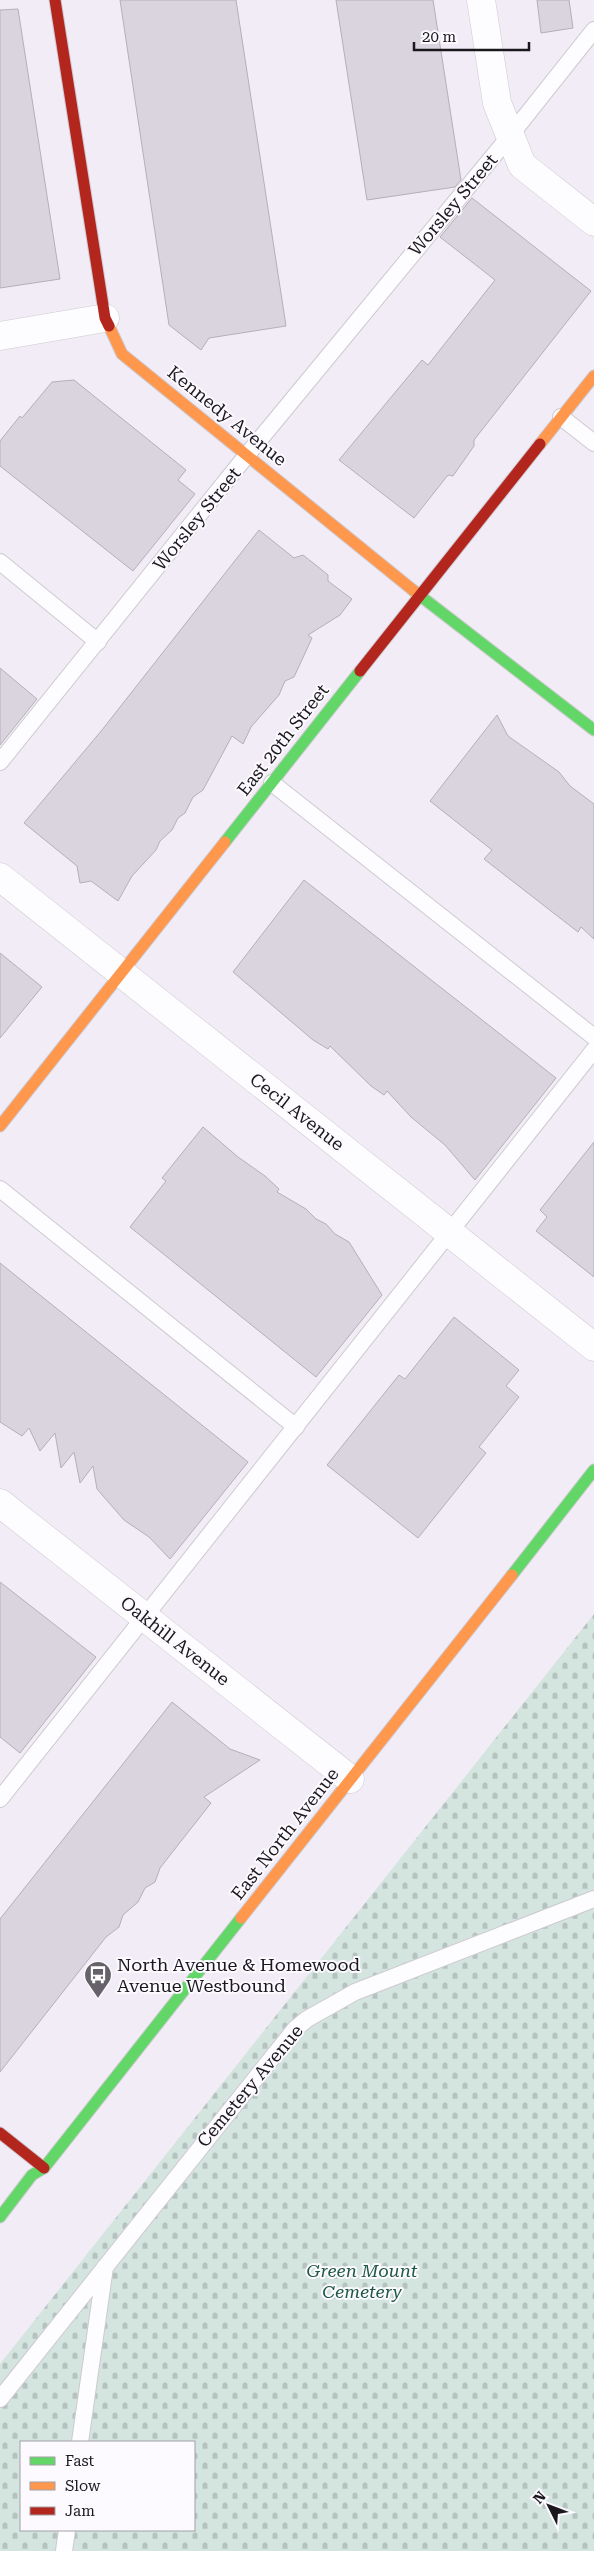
<svg xmlns="http://www.w3.org/2000/svg" width="594" height="2551" font-family="'Roboto Serif',serif">
<style>
.cemetery{fill:url(#cemetery-stones);fill-rule:evenodd}
.building{fill:#dad4df;stroke:#b3b0b7}
.lines{fill:none;stroke-linecap:round;stroke-linejoin:round}
.lane-casing{stroke:#cdcad1;stroke-width:18}
.street-casing{stroke:#cdcad1;stroke-width:29}
.fast-casing{stroke:#cdcad1;stroke-width:13}
.slow-casing{stroke:#cdcad1;stroke-width:13}
.jam-casing{stroke:#cdcad1;stroke-width:13}
.lane{stroke:#fdfcfe;stroke-width:16}
.street{stroke:#fdfcfe;stroke-width:28}
.fast{stroke:#63d668;stroke-width:11}
.slow{stroke:#ff974d;stroke-width:11}
.jam{stroke:#b3261e;stroke-width:11}
.labels{text-anchor:middle;stroke-width:4;stroke-linejoin:round;paint-order:stroke}
.street-label{font-size:18px;fill:#1a181d;stroke:#fcf9ff}
.poi-label{font-size:18px;fill:#1a181d;stroke:#fcf9ff;text-anchor:start}
.park-label{font-size:18px;font-style:italic;fill:#1c5940;stroke:#fcf9ff}
</style>
<defs>
<pattern id="cemetery-stones" width="16" height="16" patternUnits="userSpaceOnUse" patternTransform="scale(1.25)"><rect width="16" height="16" fill="#d4e4df"/><path d="M2 7V4a2 2 0 0 1 4 0v3zM10 15v-3a2 2 0 0 1 4 0v3z" fill="#b5c3bf"/></pattern>
</defs>
<rect width="100%" height="100%" fill="#f1ecf6"/>
<!-- cemetery -->
<path class="cemetery" d="M594 1614V2551H0V2364ZM21 2442H194V2530H21Z"/>
<!-- building -->
<g class="building">
<polygon points="120,0 236,0 286,326 209,338 201,350 169,325"/>
<polygon points="336,0 433,0 461,180 455,187 367,200"/>
<polygon points="537,0 569,0 573,28 541,33"/>
<polygon points="18,9 60,279 0,288 0,10"/>
<polygon points="472,198 591,291 474,440 474,446 453,476 448,475 414,518 339,460 422,360 428,365 495,280 440,237"/>
<polygon points="74,380 186,470 178,480 195,494 133,571 0,466 0,441 20,416 22,418 52,382"/>
<polygon points="259,530 294,558 303,555 317,566 328,575 328,581 352,599 340,615 308,635 312,638 294,677 285,681 279,695 251,727 243,744 232,736 203,790 193,797 185,813 178,818 172,830 160,841 156,850 132,876 118,901 91,881 80,883 77,866 24,823 102,730"/>
<polygon points="0,668 37,699 0,745"/>
<polygon points="497,715 508,736 559,772 570,786 594,804 594,939 581,927 578,932 484,859 492,850 430,801"/>
<polygon points="304,880 556,1078 475,1180 445,1145 411,1117 387,1091 384,1095 371,1086 330,1046 328,1049 313,1040 233,972"/>
<polygon points="0,953 42,987 0,1038"/>
<polygon points="203,1127 238,1157 265,1176 279,1189 277,1192 306,1209 316,1219 326,1224 335,1234 349,1242 382,1295 316,1377 130,1227 166,1181 162,1178"/>
<polygon points="594,1142 594,1277 536,1231 547,1217 540,1210"/>
<polygon points="0,1263 248,1462 170,1559 149,1537 124,1520 97,1489 93,1466 80,1483 74,1452 61,1468 55,1433 40,1451 29,1428 22,1436 0,1422"/>
<polygon points="454,1317 519,1370 506,1386 519,1397 479,1447 486,1453 418,1538 327,1465 399,1375 405,1379"/>
<polygon points="0,1582 96,1657 20,1753 0,1737"/>
<polygon points="172,1702 230,1749 260,1760 204,1797 211,1803 160,1868 155,1882 145,1888 138,1902 123,1915 119,1927 106,1937 0,2072 0,1919"/>
</g>
<g class="lines">
<defs>
<g id="lane">
<polyline points="561,417 594,443"/>
<polyline points="0,562 98,642"/>
<polyline points="0,762 247,455 509,137 594,30"/>
<polyline points="272,783 594,1037"/>
<polyline points="0,1189 296,1427"/>
<polyline points="0,1799 594,1050"/>
<polyline points="0,2399 295,2029 307,2019 355,1992 594,1899"/>
<polyline points="80,2442 105,2267"/>
<polyline points="64,2551 67,2530"/>
</g>
<g id="street">
<polyline points="481,0 497,103 522,165 594,222"/>
<polyline points="0,336 105,318"/>
<polyline points="0,877 594,1347"/>
<polyline points="0,1503 350,1779"/>
</g>
<g id="fast">
<polyline points="414,591 594,730"/>
<polyline points="225,842 360,671"/>
<polyline points="512,1575 594,1470"/>
<polyline points="0,2217 32,2175 44,2168 241,1918"/>
</g>
<g id="slow">
<polyline points="109,326 122,354 414,591"/>
<polyline points="540,444 594,376"/>
<polyline points="0,1126 225,842"/>
<polyline points="241,1918 512,1575"/>
</g>
<g id="jam">
<polyline points="55,0 105,318 109,326"/>
<polyline points="360,671 540,444"/>
<polyline points="0,2133 44,2168"/>
</g>
</defs>
<!-- lane casing -->
<use href="#lane" class="lane-casing"/>
<!-- street casing -->
<use href="#street" class="street-casing"/>
<!-- fast casing -->
<use href="#fast" class="fast-casing"/>
<!-- slow casing -->
<use href="#slow" class="slow-casing"/>
<!-- jam casing -->
<use href="#jam" class="jam-casing"/>
<!-- lane -->
<use href="#lane" class="lane"/>
<!-- street -->
<use href="#street" class="street"/>
<!-- fast -->
<use href="#fast" class="fast"/>
<!-- slow -->
<use href="#slow" class="slow"/>
<!-- jam -->
<use href="#jam" class="jam"/>
</g>
<!-- icons -->
<defs>
<symbol id="bus-pin" viewBox="-11 -11 22 30"><path d="M0 17L-7.5 6A9.5 9.5 0 1 1 7.5 6Z" fill="#656269" stroke="#fcf9ff"/><path d="M-5-6H5V4H4V6H2V4H-2V6H-4V4H-5ZM-3.5-4V0h7V-4ZM-3.5 1.2v1.5H-2V1.2ZM2 1.2v1.5H3.5V1.2Z" fill="#fff"/></symbol>
</defs>
<g fill-rule="evenodd">
<use href="#bus-pin" x="82" y="1959" width="32" height="43"/>
</g>
<g class="labels">
<!-- street labels -->
<g class="street-label">
<text transform="translate(453 205) rotate(-50)" y="6">Worsley Street</text>
<text transform="translate(227 416) rotate(39)" y="6">Kennedy Avenue</text>
<text transform="translate(197 519) rotate(-51)" y="6">Worsley Street</text>
<text transform="translate(283 740) rotate(-52)" y="6">East 20th Street</text>
<text transform="translate(297 1112) rotate(38)" y="6">Cecil Avenue</text>
<text transform="translate(175 1641) rotate(38)" y="6">Oakhill Avenue</text>
<text transform="translate(285 1834) rotate(-52)" y="6">East North Avenue</text>
<text transform="translate(250 2086) rotate(-50)" y="6">Cemetery Avenue</text>
</g>
<!-- poi labels -->
<g class="poi-label">
<text x="117" y="1971">North Avenue &amp; Homewood<tspan x="117" dy="21">Avenue Westbound</tspan></text>
</g>
<!-- park labels -->
<g class="park-label">
<text x="362" y="2277">Green Mount<tspan x="362" dy="21">Cemetery</tspan></text>
</g>
</g>
<!-- legend -->
<rect x="20" y="2441" width="175" height="90" fill="#fcf9ff" stroke="#a29fa5"/>
<rect x="30" y="2457" width="25" height="8" fill="#63d668" stroke="#a29fa5"/>
<text x="65" y="2466" font-size="15" fill="#1a181d">Fast</text>
<rect x="30" y="2482" width="25" height="8" fill="#ff974d" stroke="#a29fa5"/>
<text x="65" y="2491" font-size="15" fill="#1a181d">Slow</text>
<rect x="30" y="2507" width="25" height="8" fill="#b3261e" stroke="#a29fa5"/>
<text x="65" y="2516" font-size="15" fill="#1a181d">Jam</text>
<!-- north arrow -->
<g transform="translate(549 2506) rotate(312)" stroke="#fcf9ff" stroke-width="4" paint-order="stroke">
<path d="M0-4L9 19L0 12L-9 19Z" fill="#1a181d"/>
<text y="-8" font-size="14" font-weight="bold" text-anchor="middle" fill="#1a181d">N</text>
</g>
<!-- scale -->
<path d="M414 42v8h115v-8" fill="none" stroke="#1a181d" stroke-width="2.5"/>
<text x="422" y="42" font-size="15" fill="#1a181d" stroke="#fcf9ff" stroke-width="4" paint-order="stroke">20 m</text>
</svg>
